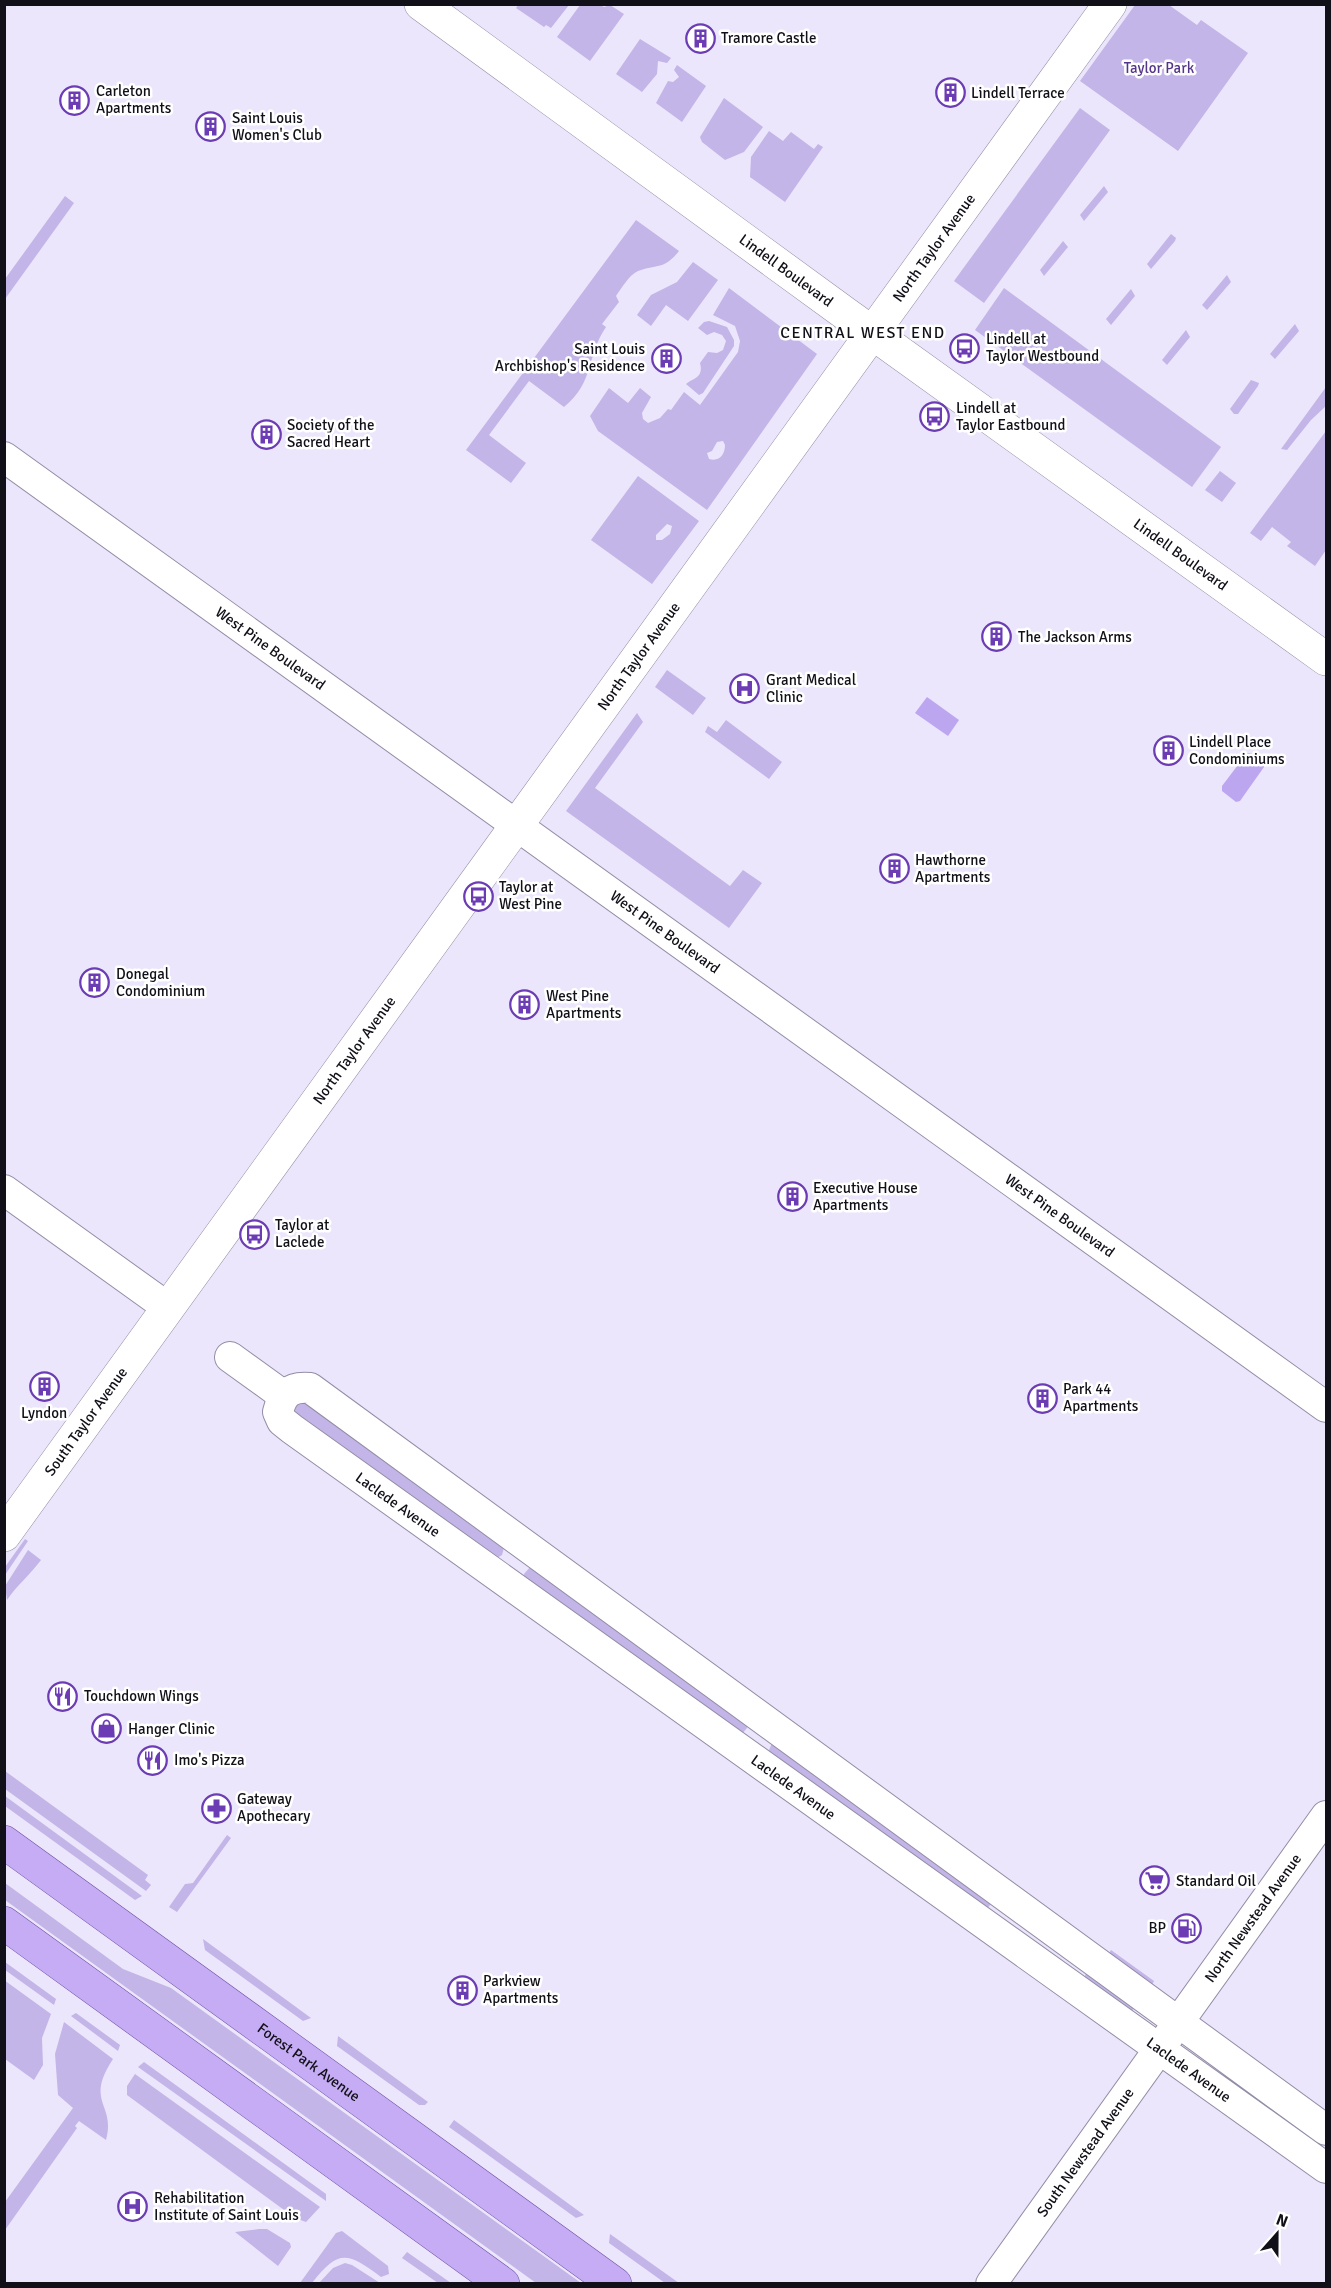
<svg xmlns="http://www.w3.org/2000/svg" width="1331" height="2288" font-family="Signika,sans-serif">
<style>
.green{fill:#c3b5e7;fill-rule:evenodd}
.water{fill:#bca6f0}
.lines{fill:none;stroke-linecap:round;stroke-linejoin:round}
.minor-casing{stroke:#948da6;stroke-width:32}
.tertiary-casing{stroke:#948da6;stroke-width:34}
.secondary-casing{stroke:#948da6;stroke-width:34}
.primary-casing{stroke:#6d51a2;stroke-width:34}
.minor{stroke:#fff;stroke-width:30}
.tertiary{stroke:#fff;stroke-width:33}
.secondary{stroke:#fff;stroke-width:33}
.primary{stroke:#c5acf4;stroke-width:33}
.labels{text-anchor:middle;stroke-width:5;stroke-linejoin:round;paint-order:stroke}
.poi-label{font-size:15px;fill:#110f17;stroke:#fff;text-anchor:start}
.park-label{font-size:15px;fill:#55358a;stroke:#fff}
.street-label{font-size:15px;fill:#110f17;stroke:#fff}
.neighbourhood-label{font-size:16px;letter-spacing:1.5px;fill:#110f17;stroke:#fff}
</style>
<rect width="100%" height="100%" fill="#ece6fc"/>
<!-- green -->
<g class="green">
<polygon points="519,4 569,4 569,5 551,28 546,25 544,27 516,8"/>
<polygon points="580,5 600,5 604,7 610,5 624,14 590,61 557,37"/>
<polygon points="1135,5 1169,5 1197,25 1201,20 1248,53 1178,151 1080,81"/>
<polygon points="640,39 671,58 667,63 658,61 657,74 642,92 616,74"/>
<polygon points="677,65 706,86 682,122 656,103 668,81 673,82 679,77 674,70"/>
<polygon points="724,98 763,127 744,152 725,160 702,142 700,137"/>
<polygon points="1080,108 1110,130 984,303 954,281"/>
<polygon points="769,131 783,141 791,132 814,149 818,144 823,147 785,202 750,177 751,157"/>
<polygon points="1104,186 1108,192 1084,221 1080,215"/>
<polygon points="65,196 74,203 5,299 5,279"/>
<path d="M636 220 679 251C664 270 657 264 638 271 629 275 621 289 616 296L619 302 602 324 606 327C586 356 595 382 564 407L529 381 489 435 526 463 511 483 466 450Z"/>
<polygon points="1171,234 1176,238 1175,241 1151,269 1147,264"/>
<polygon points="1063,241 1068,247 1044,276 1040,270"/>
<polygon points="693,262 718,280 688,321 666,305 651,326 637,315 651,295 677,282"/>
<polygon points="1227,275 1231,282 1207,310 1202,305"/>
<path d="M729 288 817 354 707 510 598 431 590 416 609 388 628 403 640 388 651 397 642 413 643 419 648 423 660 418 668 409 671 410 684 392 700 405 738 352 740 341 735 326 713 315ZM723 441 725 445C725 454 720 462 709 459L707 453 712 451 717 442Z"/>
<polygon points="1004,288 1221,447 1192,487 975,330"/>
<polygon points="1131,289 1135,296 1111,325 1106,319"/>
<path d="M709 321 727 327 734 340V346L703 393 699 395 686 384C693 378 704 378 700 363L708 352 717 353 723 350 726 341 722 335 714 332 707 335 698 328 704 322Z"/>
<polygon points="1295,324 1299,331 1275,359 1270,354"/>
<polygon points="1186,330 1190,337 1167,365 1162,360"/>
<polygon points="1251,380 1259,383 1258,386 1238,414 1234,414 1230,409"/>
<polygon points="1326,387 1326,406 1311,420 1287,450 1281,449"/>
<polygon points="1326,431 1326,550 1315,566 1287,546 1291,542 1272,527 1261,541 1250,533"/>
<polygon points="1220,471 1236,483 1222,502 1205,490"/>
<path d="M638 476 699 521 652 584 591 540ZM667 524 672 526 670 534 662 540H656V535Z"/>
<polygon points="667,670 706,698 693,715 655,687"/>
<polygon points="637,713 643,722 595,788 730,886 743,870 762,883 729,928 566,811"/>
<polygon points="726,720 782,762 769,779 705,732 708,726 717,732"/>
<polygon points="307,1400 505,1544 502,1555 497,1558 298,1419 293,1410 296,1404"/>
<polygon points="25,1539 28,1541 5,1575 5,1567"/>
<path d="M28 1550 41 1560C30 1575 18 1584 7 1600L5 1586Z"/>
<polygon points="531,1566 748,1721 747,1728 742,1734 523,1581 524,1574"/>
<polygon points="772,1743 993,1897 991,1904 985,1911 767,1755"/>
<polygon points="5,1771 148,1875 145,1880 151,1885 146,1891 5,1789"/>
<polygon points="5,1796 142,1896 135,1900 5,1806"/>
<polygon points="227,1835 231,1838 177,1912 169,1907 185,1884 193,1883"/>
<polygon points="5,1883 123,1969 171,1988 581,2283 536,2283 5,1900"/>
<polygon points="203,1939 311,2018 303,2021 205,1950"/>
<polygon points="1111,1950 1154,1981 1151,1987 1108,1955"/>
<polygon points="5,1962 56,1999 54,2005 5,1970"/>
<polygon points="1087,1970 1136,2006 1131,2012 1084,1979"/>
<polygon points="4,1980 51,2014 42,2038 43,2065 34,2080 5,2059"/>
<polygon points="76,2013 120,2045 118,2051 71,2016"/>
<path d="M64 2022 113 2059C84 2103 116 2103 106 2140L79 2121 75 2126 77 2128 5 2230V2202L73 2108 58 2095 55 2054Z"/>
<polygon points="338,2036 428,2102 425,2105 419,2105 337,2046"/>
<polygon points="144,2062 326,2194 326,2201 138,2067"/>
<polygon points="135,2074 320,2207 306,2222 295,2218 131,2098 127,2095 127,2086"/>
<polygon points="454,2120 584,2215 576,2218 449,2127"/>
<polygon points="259,2229 267,2229 290,2243 291,2247 278,2266 235,2232"/>
<path d="M342 2231 388 2266 389 2274 381 2277C347 2252 339 2249 312 2283H300L336 2233Z"/>
<polygon points="610,2234 679,2283 665,2283 609,2243"/>
<polygon points="407,2252 451,2283 438,2283 402,2258"/>
<polygon points="345,2263 352,2265 380,2283 319,2283 333,2268"/>
</g>
<!-- water -->
<g class="water">
<polygon points="927,697 959,720 948,736 915,713"/>
<polygon points="1247,753 1251,753 1264,763 1264,767 1240,801 1236,802 1222,791 1222,786"/>
</g>
<g class="lines">
<defs>
<g id="minor">
<path id="s1" d="M4 457 1326 1407"/>
<polyline points="4,1190 167,1307"/>
<polyline points="230,1357 284,1396"/>
<path id="s2" d="M1326 2130 310 1388C291 1386 282 1394 278 1412L282 1421 292 1429 1326 2168"/>
<path id="s3" d="M991 2284 1326 1816"/>
</g>
<g id="tertiary">
<path id="s4" d="M4 1535 1110 4"/>
</g>
<g id="secondary">
<path id="s5" d="M421 4 846 314 1326 659"/>
</g>
<g id="primary">
<path id="s6" d="M4 1842 615 2284"/>
<polyline points="4,1923 503,2284"/>
</g>
</defs>
<!-- minor casing -->
<use href="#minor" class="minor-casing"/>
<!-- tertiary casing -->
<use href="#tertiary" class="tertiary-casing"/>
<!-- secondary casing -->
<use href="#secondary" class="secondary-casing"/>
<!-- primary casing -->
<use href="#primary" class="primary-casing"/>
<!-- minor -->
<use href="#minor" class="minor"/>
<!-- tertiary -->
<use href="#tertiary" class="tertiary"/>
<!-- secondary -->
<use href="#secondary" class="secondary"/>
<!-- primary -->
<use href="#primary" class="primary"/>
</g>
<!-- icons -->
<defs>
<symbol id="building-ring" viewBox="-11 -11 22 22"><circle r="9.5" fill="#fff" stroke="#6b3cb3" stroke-width="1.5"/><path d="M-4-6H4V6H1V3H-1V6H-4ZM-2.5-4.3h1.7v1.8h-1.7ZM.8-4.3h1.7v1.8H.8ZM-2.5-1h1.7V.8h-1.7ZM.8-1h1.7V.8H.8Z" fill="#6b3cb3"/></symbol>
<symbol id="bus-ring" viewBox="-11 -11 22 22"><circle r="9.5" fill="#fff" stroke="#6b3cb3" stroke-width="1.5"/><path d="M-5-6H5V4H4V6H2V4H-2V6H-4V4H-5ZM-3.5-4V0h7V-4ZM-3.5 1.2v1.5H-2V1.2ZM2 1.2v1.5H3.5V1.2Z" fill="#6b3cb3"/></symbol>
<symbol id="hospital-ring" viewBox="-11 -11 22 22"><circle r="9.5" fill="#fff" stroke="#6b3cb3" stroke-width="1.5"/><path d="M-5-5h3v3.5h4V-5h3V5h-3V1.5h-4V5h-3Z" fill="#6b3cb3"/></symbol>
<symbol id="restaurant-ring" viewBox="-11 -11 22 22"><circle r="9.5" fill="#fff" stroke="#6b3cb3" stroke-width="1.5"/><path d="M-5-6h1v4h1v-4h1v4h1v-4h1v5L-1.5 .5V6h-2V.5L-5-1ZM5-6V6H3V1.5H1.5Q1.5-4 5-6Z" fill="#6b3cb3"/></symbol>
<symbol id="shop-ring" viewBox="-11 -11 22 22"><circle r="9.5" fill="#fff" stroke="#6b3cb3" stroke-width="1.5"/><path d="M-5-2.5h2.3a2.7 3.5 0 0 1 5.4 0H5L5.5 6h-11ZM-1.5-2.5h3a1.5 2.3 0 0 0-3 0Z" fill="#6b3cb3"/></symbol>
<symbol id="pharmacy-ring" viewBox="-11 -11 22 22"><circle r="9.5" fill="#fff" stroke="#6b3cb3" stroke-width="1.5"/><path d="M-2-6h4v4h4v4h-4v4h-4v-4h-4v-4h4Z" fill="#6b3cb3"/></symbol>
<symbol id="supermarket-ring" viewBox="-11 -11 22 22"><circle r="9.5" fill="#fff" stroke="#6b3cb3" stroke-width="1.5"/><path d="M-6-5.5h2.5l.6 2H6L4.5 2H-2.5L-4.4-4H-6ZM-1.5 3.2a1.3 1.3 0 1 0 .1 0ZM3 3.2a1.3 1.3 0 1 0 .1 0Z" fill="#6b3cb3"/></symbol>
<symbol id="fuel-ring" viewBox="-11 -11 22 22"><circle r="9.5" fill="#fff" stroke="#6b3cb3" stroke-width="1.5"/><path d="M-5.5-6h7V0h2V4h1.3V-2.5L3-4.5l.8-.8L6-3V5H2.5V1h-1V6h-7ZM-4.2-4.7v3.2H.2V-4.7Z" fill="#6b3cb3"/></symbol>
</defs>
<g fill-rule="evenodd">
<use href="#building-ring" x="684" y="22" width="33" height="33"/>
<use href="#building-ring" x="934" y="76" width="33" height="33"/>
<use href="#building-ring" x="58" y="84" width="33" height="33"/>
<use href="#building-ring" x="194" y="110" width="33" height="33"/>
<use href="#bus-ring" x="948" y="332" width="33" height="33"/>
<use href="#building-ring" x="650" y="342" width="33" height="33"/>
<use href="#bus-ring" x="918" y="400" width="33" height="33"/>
<use href="#building-ring" x="250" y="418" width="33" height="33"/>
<use href="#building-ring" x="980" y="620" width="33" height="33"/>
<use href="#hospital-ring" x="728" y="672" width="33" height="33"/>
<use href="#building-ring" x="1152" y="734" width="33" height="33"/>
<use href="#building-ring" x="878" y="852" width="33" height="33"/>
<use href="#bus-ring" x="462" y="880" width="33" height="33"/>
<use href="#building-ring" x="78" y="966" width="33" height="33"/>
<use href="#building-ring" x="508" y="988" width="33" height="33"/>
<use href="#building-ring" x="776" y="1180" width="33" height="33"/>
<use href="#bus-ring" x="238" y="1218" width="33" height="33"/>
<use href="#building-ring" x="28" y="1370" width="33" height="33"/>
<use href="#building-ring" x="1026" y="1382" width="33" height="33"/>
<use href="#restaurant-ring" x="46" y="1680" width="33" height="33"/>
<use href="#shop-ring" x="90" y="1712" width="33" height="33"/>
<use href="#restaurant-ring" x="136" y="1744" width="33" height="33"/>
<use href="#pharmacy-ring" x="200" y="1792" width="33" height="33"/>
<use href="#supermarket-ring" x="1138" y="1864" width="33" height="33"/>
<use href="#fuel-ring" x="1170" y="1912" width="33" height="33"/>
<use href="#building-ring" x="446" y="1974" width="33" height="33"/>
<use href="#hospital-ring" x="116" y="2190" width="33" height="33"/>
</g>
<g class="labels">
<!-- poi labels -->
<g class="poi-label">
<text x="721" y="43">Tramore Castle</text>
<text x="96" y="96">Carleton<tspan x="96" dy="17">Apartments</tspan></text>
<text x="971" y="98">Lindell Terrace</text>
<text x="232" y="123">Saint Louis<tspan x="232" dy="17">Women's Club</tspan></text>
<text x="986" y="344">Lindell at<tspan x="986" dy="17">Taylor Westbound</tspan></text>
<text x="645" y="354" text-anchor="end">Saint Louis<tspan x="645" dy="17">Archbishop's Residence</tspan></text>
<text x="956" y="413">Lindell at<tspan x="956" dy="17">Taylor Eastbound</tspan></text>
<text x="287" y="430">Society of the<tspan x="287" dy="17">Sacred Heart</tspan></text>
<text x="1018" y="642">The Jackson Arms</text>
<text x="766" y="685">Grant Medical<tspan x="766" dy="17">Clinic</tspan></text>
<text x="1189" y="747">Lindell Place<tspan x="1189" dy="17">Condominiums</tspan></text>
<text x="915" y="865">Hawthorne<tspan x="915" dy="17">Apartments</tspan></text>
<text x="499" y="892">Taylor at<tspan x="499" dy="17">West Pine</tspan></text>
<text x="116" y="979">Donegal<tspan x="116" dy="17">Condominium</tspan></text>
<text x="546" y="1001">West Pine<tspan x="546" dy="17">Apartments</tspan></text>
<text x="813" y="1193">Executive House<tspan x="813" dy="17">Apartments</tspan></text>
<text x="275" y="1230">Taylor at<tspan x="275" dy="17">Laclede</tspan></text>
<text x="1063" y="1394">Park 44<tspan x="1063" dy="17">Apartments</tspan></text>
<text x="44" y="1418" text-anchor="middle">Lyndon</text>
<text x="84" y="1701">Touchdown Wings</text>
<text x="128" y="1734">Hanger Clinic</text>
<text x="174" y="1765">Imo's Pizza</text>
<text x="237" y="1804">Gateway<tspan x="237" dy="17">Apothecary</tspan></text>
<text x="1176" y="1886">Standard Oil</text>
<text x="1166" y="1933" text-anchor="end">BP</text>
<text x="483" y="1986">Parkview<tspan x="483" dy="17">Apartments</tspan></text>
<text x="154" y="2203">Rehabilitation<tspan x="154" dy="17">Institute of Saint Louis</tspan></text>
</g>
<!-- park labels -->
<g class="park-label">
<text x="1159" y="73">Taylor Park</text>
</g>
<!-- street labels -->
<g class="street-label">
<text dy="5" stroke="none"><textPath href="#s4" startOffset="1588">North Taylor Avenue</textPath></text>
<text dy="5" stroke="none"><textPath href="#s5" startOffset="452">Lindell Boulevard</textPath></text>
<text dy="5" stroke="none"><textPath href="#s5" startOffset="938">Lindell Boulevard</textPath></text>
<text dy="5" stroke="none"><textPath href="#s1" startOffset="328">West Pine Boulevard</textPath></text>
<text dy="5" stroke="none"><textPath href="#s4" startOffset="1084">North Taylor Avenue</textPath></text>
<text dy="5" stroke="none"><textPath href="#s1" startOffset="814">West Pine Boulevard</textPath></text>
<text dy="5" stroke="none"><textPath href="#s4" startOffset="598">North Taylor Avenue</textPath></text>
<text dy="5" stroke="none"><textPath href="#s1" startOffset="1300">West Pine Boulevard</textPath></text>
<text dy="5" stroke="none"><textPath href="#s4" startOffset="140">South Taylor Avenue</textPath></text>
<text dy="5" stroke="none"><textPath href="#s2" startOffset="1456">Laclede Avenue</textPath></text>
<text dy="5" stroke="none"><textPath href="#s2" startOffset="1942">Laclede Avenue</textPath></text>
<text dy="5" stroke="none"><textPath href="#s3" startOffset="450">North Newstead Avenue</textPath></text>
<text dy="5" stroke="none"><textPath href="#s6" startOffset="376">Forest Park Avenue</textPath></text>
<text dy="5" stroke="none"><textPath href="#s2" startOffset="2428">Laclede Avenue</textPath></text>
<text dy="5" stroke="none"><textPath href="#s3" startOffset="162">South Newstead Avenue</textPath></text>
</g>
<!-- neighbourhood labels -->
<g class="neighbourhood-label">
<text x="863" y="338">CENTRAL WEST END</text>
</g>
</g>
<!-- border -->
<rect width="1331" height="2288" fill="none" stroke="#110f17" stroke-width="12"/>
<!-- north arrow -->
<g transform="translate(1277 2234) rotate(21)" stroke="#ffffff" stroke-width="4.5" paint-order="stroke">
<path d="M0-4.5L10 22L0 15L-10 22Z" fill="#110f17"/>
<text y="-9" font-size="16" font-weight="bold" text-anchor="middle" fill="#110f17">N</text>
</g>
</svg>
